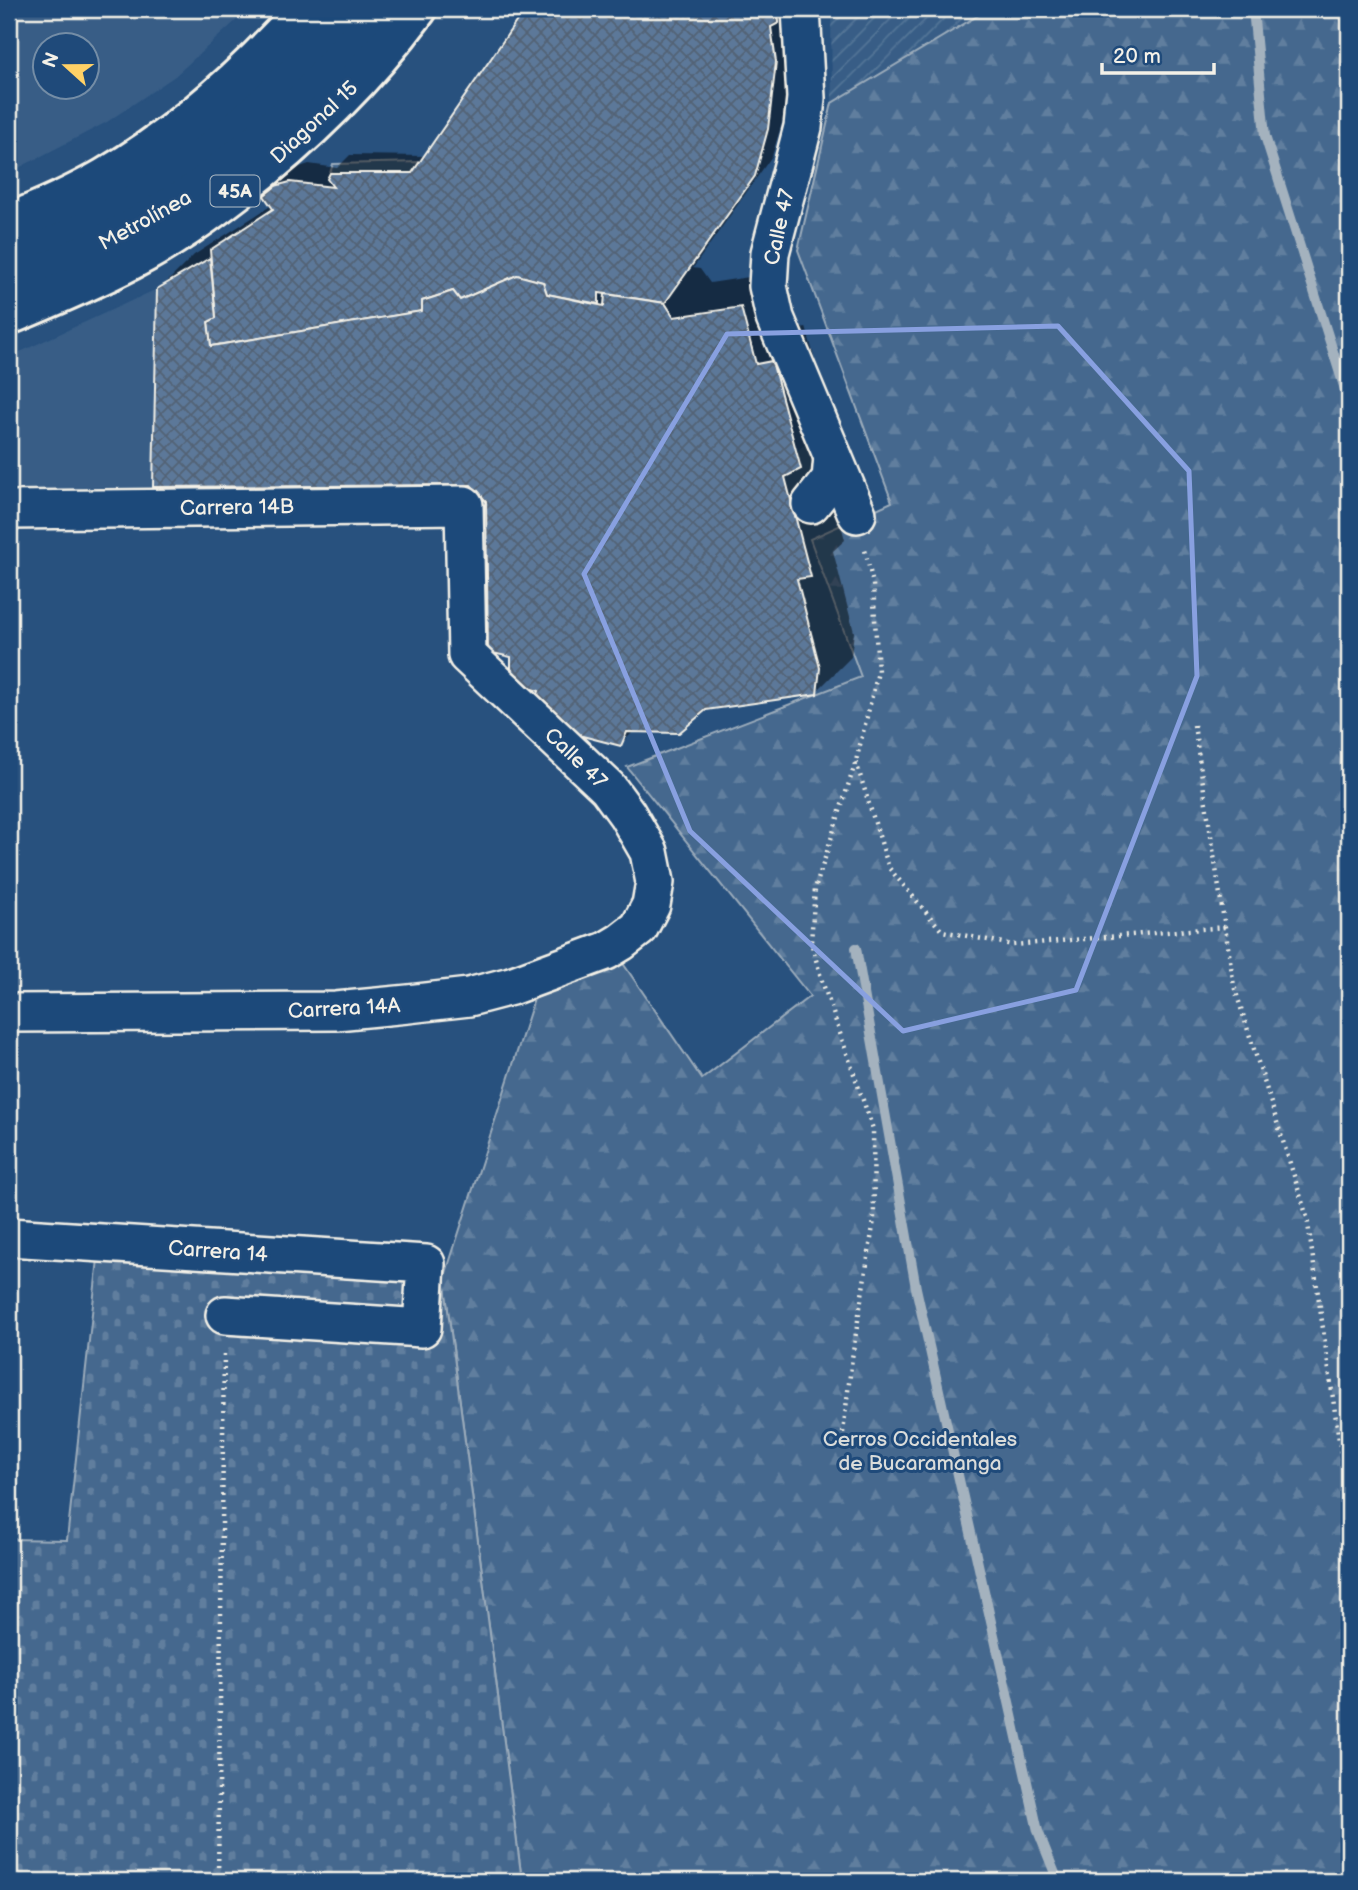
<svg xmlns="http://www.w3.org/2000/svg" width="1358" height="1890" font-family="'Balsamiq Sans',sans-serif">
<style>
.built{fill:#375d86;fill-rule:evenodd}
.industrial{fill:url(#industrial-furrows)}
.green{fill:#45688e;stroke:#9cacbb;stroke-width:2}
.forest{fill:url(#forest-firs);stroke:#9cacbb;stroke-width:2}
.cemetery{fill:url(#cemetery-stones);stroke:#9cacbb;stroke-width:2}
.shadow{fill:#0007}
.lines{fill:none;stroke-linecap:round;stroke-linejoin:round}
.stream{stroke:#a4b2be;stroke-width:10}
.building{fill:url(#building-cross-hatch);stroke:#f4f1e8;stroke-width:2}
.minor-casing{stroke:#f4f1e8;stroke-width:42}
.major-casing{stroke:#f4f1e8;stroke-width:44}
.path{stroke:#f4f1e8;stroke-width:4.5;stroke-dasharray:2 5;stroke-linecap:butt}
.minor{stroke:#1f4a7a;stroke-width:37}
.major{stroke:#1f4a7a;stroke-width:38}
.marked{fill:none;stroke:#88a0e0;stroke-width:5;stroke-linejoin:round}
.labels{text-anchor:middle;stroke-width:6;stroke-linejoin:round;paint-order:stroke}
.shield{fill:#1f4a7a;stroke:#b4bfc7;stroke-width:2}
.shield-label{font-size:19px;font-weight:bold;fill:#f4f1e8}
.street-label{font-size:21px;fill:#f4f1e8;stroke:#1f4a7a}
.park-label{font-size:21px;fill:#dadcda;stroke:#1f4a7a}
</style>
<defs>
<pattern id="industrial-furrows" width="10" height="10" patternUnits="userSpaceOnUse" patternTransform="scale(1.75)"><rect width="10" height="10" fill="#375d86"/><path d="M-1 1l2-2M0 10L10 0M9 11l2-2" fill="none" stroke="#557597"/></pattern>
<pattern id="forest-firs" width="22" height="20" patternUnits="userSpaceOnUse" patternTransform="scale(1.75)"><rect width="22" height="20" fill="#45688e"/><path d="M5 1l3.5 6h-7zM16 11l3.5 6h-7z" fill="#607e9e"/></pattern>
<pattern id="cemetery-stones" width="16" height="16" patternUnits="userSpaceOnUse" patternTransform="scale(1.75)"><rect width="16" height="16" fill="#45688e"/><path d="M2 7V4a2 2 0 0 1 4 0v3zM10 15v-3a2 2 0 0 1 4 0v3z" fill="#607e9e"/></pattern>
<pattern id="building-cross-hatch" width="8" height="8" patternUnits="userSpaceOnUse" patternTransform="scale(1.75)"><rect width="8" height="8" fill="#5b7899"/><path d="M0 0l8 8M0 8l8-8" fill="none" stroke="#536274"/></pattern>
</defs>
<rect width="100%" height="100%" fill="#28517e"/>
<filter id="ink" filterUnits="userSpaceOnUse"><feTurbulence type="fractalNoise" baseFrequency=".0143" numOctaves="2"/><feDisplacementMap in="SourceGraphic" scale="14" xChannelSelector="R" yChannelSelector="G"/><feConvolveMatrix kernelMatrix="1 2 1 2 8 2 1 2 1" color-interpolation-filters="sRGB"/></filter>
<g filter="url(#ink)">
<!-- built -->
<g class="built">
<path d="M9 9H249L175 76 107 122 9 173ZM46 46H88V88H46Z"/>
<polygon points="157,289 153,487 9,489 9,357"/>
<polygon points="814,438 849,521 810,539 862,677 817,694 820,668 797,579 811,576 785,477 801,469 796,451"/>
<polygon points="472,498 486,501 488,652 475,651"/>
</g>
<!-- industrial -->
<polygon class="industrial" points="831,9 989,9 832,103"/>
<!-- green -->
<polygon class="green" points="420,162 412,173 330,173 333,164"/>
<!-- forest -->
<polygon class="forest" points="989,9 1349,9 1349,1881 522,1881 444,1279 534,999 620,959 702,1079 810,996 627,767 861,677 810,539 892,502 798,250 832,103"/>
<!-- cemetery -->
<polygon class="cemetery" points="98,1259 444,1279 522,1881 9,1881 9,1539 67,1540"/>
<!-- shadow -->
<polygon class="shadow" points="527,9 791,9 794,43 786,110 772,156 693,268 700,269 710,283 776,273 791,330 806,327 835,433 821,447 845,540 833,551 854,632 851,657 816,692 705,709 635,730 621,744 542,689 513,655 488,500 472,483 159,290 194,255 272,205 263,191 281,173 309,164 337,168 350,155 427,156"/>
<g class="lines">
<!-- stream -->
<g class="stream">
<polyline points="1253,9 1265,136 1349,402"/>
<polyline points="856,948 916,1288 1038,1831 1058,1881"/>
</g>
</g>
<!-- building -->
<g class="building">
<polygon points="525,9 778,9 779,23 771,27 776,62 768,129 755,176 665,303 599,293 599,304 547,294 543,282 517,275 460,300 453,291 422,301 422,311 211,346 208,322 216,318 210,250 273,209 260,190 290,182 333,187 327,179 330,173 412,173"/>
<polygon points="210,258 216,318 208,322 211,346 422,311 422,301 453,291 460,300 517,275 543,282 547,294 604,306 605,294 665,303 674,317 741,307 756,364 772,361 801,469 785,477 811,577 797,579 820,668 817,694 706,710 679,733 627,732 621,746 567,732 536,703 539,691 511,683 511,657 488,652 486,501 471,485 153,487 157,289"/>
</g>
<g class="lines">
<defs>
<g id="minor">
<polyline points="801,9 806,98 803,127 795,158 770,253 768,286 775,318 857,514"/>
<path d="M9 251C45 237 82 223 117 204 204 155 280 85 343 9"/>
<polyline points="9,286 59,266 132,229 198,190 255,144 308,97 383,9"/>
<polyline points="811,504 831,479 833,457"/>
<polyline points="9,510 464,505 467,655 608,788 627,814 649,852 655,882 651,905 639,928 621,942 606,951 511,986 469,997 408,1004 336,1011 9,1013"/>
<polyline points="9,1237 426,1264 422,1328 225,1315"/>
</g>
<g id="major">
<path d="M9 223C42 210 74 196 105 178 180 134 248 74 305 9"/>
<path d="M9 315C50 298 91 281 131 260 162 244 192 224 220 203 295 147 361 84 417 9"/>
</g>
</defs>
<!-- minor casing -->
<use href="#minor" class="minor-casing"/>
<!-- major casing -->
<use href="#major" class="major-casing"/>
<!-- path -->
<g class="path">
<polyline points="1194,725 1234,986 1307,1217 1345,1482 1349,1492"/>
<polyline points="856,762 889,868 942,931 1013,945 1225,927"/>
<polyline points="843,1433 852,1358 874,1220 873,1129 822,981 811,942 815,889 856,761 878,672 873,584 865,550"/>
<polyline points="218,1881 224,1350"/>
</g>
<!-- minor -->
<use href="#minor" class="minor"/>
<!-- major -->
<use href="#major" class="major"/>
</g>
</g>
<!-- marked area -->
<path class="marked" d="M1058 326 1189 471 1197 676 1076 990 903 1031 690 831 584 574 727 334Z"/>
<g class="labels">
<!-- shield labels -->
<rect class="shield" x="210.5" y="175.5" width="49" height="31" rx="5"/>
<g class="shield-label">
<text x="235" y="198">45A</text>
</g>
<!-- street labels -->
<g class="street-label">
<text transform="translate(314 122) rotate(-43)" y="7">Diagonal 15</text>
<text transform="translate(145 220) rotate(-29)" y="7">Metrolínea</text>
<text transform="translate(779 227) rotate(-78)" y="7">Calle 47</text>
<text transform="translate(237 507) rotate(-1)" y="7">Carrera 14B</text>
<text transform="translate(576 758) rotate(44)" y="7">Calle 47</text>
<text transform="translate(344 1008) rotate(-3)" y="7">Carrera 14A</text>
<text transform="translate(218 1251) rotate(4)" y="7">Carrera 14</text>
</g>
<!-- park labels -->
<g class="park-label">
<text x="920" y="1446">Cerros Occidentales<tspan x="920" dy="24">de Bucaramanga</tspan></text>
</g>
</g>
<!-- margin -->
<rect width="1358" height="1890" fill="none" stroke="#1f4a7a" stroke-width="35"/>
<rect x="18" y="18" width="1323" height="1855" fill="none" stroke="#f4f1e8" stroke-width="2.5" filter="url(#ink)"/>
<!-- north arrow -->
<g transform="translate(66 66) rotate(291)"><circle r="33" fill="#1f4a7a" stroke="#748da6" stroke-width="2"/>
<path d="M0-5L12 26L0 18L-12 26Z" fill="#ffd166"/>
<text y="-10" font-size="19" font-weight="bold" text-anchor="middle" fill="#f4f1e8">N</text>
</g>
<!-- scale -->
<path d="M1102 63v10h112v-10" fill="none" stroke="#f4f1e8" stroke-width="3.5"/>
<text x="1113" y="63" font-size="21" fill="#f4f1e8" stroke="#1f4a7a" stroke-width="5" paint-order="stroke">20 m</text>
</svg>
